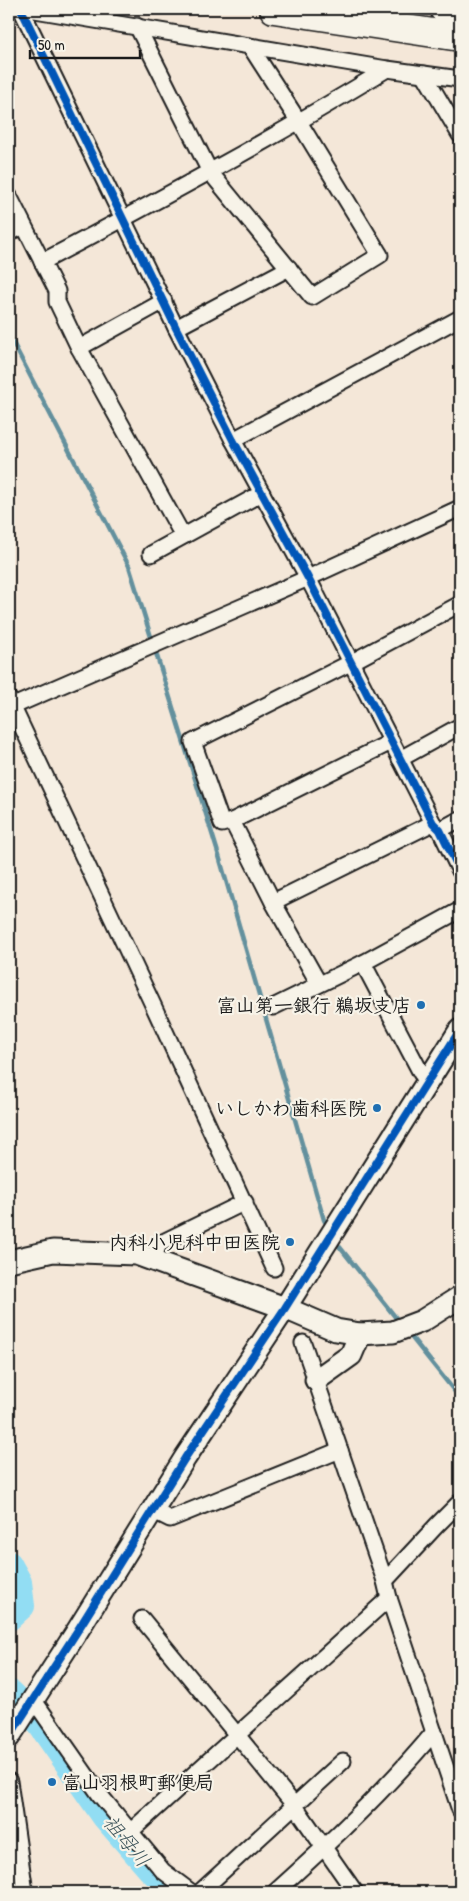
<svg xmlns="http://www.w3.org/2000/svg" width="469" height="1901" font-family="'Patrick Hand','Klee One',sans-serif">
<style>
.lines{fill:none;stroke-linecap:round;stroke-linejoin:round}
.stream{stroke:#63909d;stroke-width:4.5}
.river{stroke:#92ddf3;stroke-width:26}
.street-casing{stroke:#1c1c1c;stroke-width:19}
.secondary-casing{stroke:#1c1c1c;stroke-width:25}
.highway-casing{stroke:#1c1c1c;stroke-width:31}
.street{stroke:#f7f3e8;stroke-width:15}
.secondary{stroke:#f7f3e8;stroke-width:21}
.highway{stroke:#f7f3e8;stroke-width:28}
.cycleway-casing{stroke:#f7f3e8;stroke-width:11}
.cycleway{stroke:#0057b8;stroke-width:8}
.poi-dot{fill:#1f6fb2;stroke:#f7f3e8;stroke-width:2}
.labels{text-anchor:middle;stroke-width:4.5;stroke-linejoin:round;paint-order:stroke}
.poi-label{font-size:19px;font-weight:bold;fill:#1c1c1c;stroke:#f7f3e8;text-anchor:end}
.water-label{font-size:20px;font-style:italic;fill:#3f565c;stroke:#f7f3e8}
</style>
<rect width="100%" height="100%" fill="#f4e7d8"/>
<filter id="ink" filterUnits="userSpaceOnUse"><feTurbulence type="fractalNoise" baseFrequency=".02" numOctaves="2"/><feDisplacementMap in="SourceGraphic" scale="10" xChannelSelector="R" yChannelSelector="G"/><feConvolveMatrix kernelMatrix="1 2 1 2 8 2 1 2 1" color-interpolation-filters="sRGB"/></filter>
<g filter="url(#ink)">
<g class="lines">
<!-- stream -->
<g class="stream">
<polyline points="9,335 129,566 219,856 324,1220 328,1227"/>
<polyline points="335,1241 400,1323"/>
<polyline points="408,1333 460,1398"/>
</g>
<!-- river -->
<g class="river">
<polyline points="9,1564 19,1582 22,1606 9,1618"/>
<polyline points="9,1692 35,1717 105,1817 150,1869 175,1892"/>
</g>
<defs>
<g id="street">
<polyline points="21,9 176,328 233,440 308,578 433,823 440,830 460,871"/>
<polyline points="29,9 387,69 460,79"/>
<polyline points="137,26 210,172 312,297 380,255 299,122 250,46"/>
<polyline points="424,74 460,135"/>
<polyline points="9,196 57,291 57,302 79,348 183,536"/>
<polyline points="9,233 23,226"/>
<path d="M42 262C159 200 274 138 387 69"/>
<polyline points="176,328 289,268"/>
<polyline points="79,348 164,301"/>
<polyline points="233,440 460,318"/>
<polyline points="151,554 262,493"/>
<polyline points="9,699 153,1005 274,1268"/>
<polyline points="9,708 308,578 460,508"/>
<polyline points="391,742 232,821 222,824 193,742 350,663 460,604"/>
<polyline points="400,759 460,726"/>
<polyline points="232,821 273,902 319,984"/>
<polyline points="440,830 460,819"/>
<polyline points="273,902 433,823"/>
<polyline points="363,963 421,1073 429,1080"/>
<polyline points="273,1007 363,963 460,910"/>
<polyline points="153,1259 159,1244 245,1202"/>
<polyline points="303,1343 385,1581 389,1598 460,1810"/>
<polyline points="152,1510 170,1519 340,1450"/>
<polyline points="385,1581 437,1525 460,1502"/>
<polyline points="33,1699 100,1795 163,1871 191,1892"/>
<polyline points="9,1781 25,1892"/>
<polyline points="130,1832 237,1735 142,1619"/>
<polyline points="200,1892 343,1761"/>
<path d="M275 1892C331 1842 386 1790 434 1732"/>
<polyline points="355,1892 295,1806 237,1735 389,1598"/>
</g>
<g id="secondary">
<polyline points="9,1261 53,1251 136,1254 285,1308 336,1330 360,1334 393,1332 422,1321 460,1297"/>
<polyline points="316,1380 351,1355 360,1334"/>
<polyline points="9,1737 76,1633 185,1458 285,1308 460,1030"/>
</g>
<g id="highway">
<polyline points="274,9 460,37"/>
<polyline points="444,9 460,11"/>
</g>
</defs>
<!-- street casing -->
<use href="#street" class="street-casing"/>
<!-- secondary casing -->
<use href="#secondary" class="secondary-casing"/>
<!-- highway casing -->
<use href="#highway" class="highway-casing"/>
<!-- street -->
<use href="#street" class="street"/>
<!-- secondary -->
<use href="#secondary" class="secondary"/>
<!-- highway -->
<use href="#highway" class="highway"/>
<defs>
<g id="cycleway">
<polyline points="21,9 176,328 233,440 308,578 433,823 440,830 460,871"/>
<polyline points="9,1737 76,1633 185,1458 285,1308 460,1030"/>
</g>
</defs>
<!-- cycleway casing -->
<use href="#cycleway" class="cycleway-casing"/>
<!-- cycleway -->
<use href="#cycleway" class="cycleway"/>
</g>
</g>
<!-- markers -->
<g class="poi-dot">
<circle cx="421" cy="1005" r="5"/>
<circle cx="377" cy="1108" r="5"/>
<circle cx="290" cy="1242" r="5"/>
<circle cx="52" cy="1782" r="5"/>
</g>
<g class="labels">
<!-- poi labels -->
<g class="poi-label">
<text x="411" y="1012">富山第一銀行 鵜坂支店</text>
<text x="367" y="1115">いしかわ歯科医院</text>
<text x="280" y="1249">内科小児科中田医院</text>
<text x="62" y="1789" text-anchor="start">富山羽根町郵便局</text>
</g>
<!-- water labels -->
<g class="water-label">
<text transform="translate(127 1841) rotate(50)" y="7">祖母川</text>
</g>
</g>
<!-- margin -->
<rect width="469" height="1901" fill="none" stroke="#f7f3e8" stroke-width="30"/>
<rect x="15" y="15" width="439" height="1871" fill="none" stroke="#1c1c1c" stroke-width="2" filter="url(#ink)"/>
<!-- scale -->
<path d="M30 50v8h110v-8" fill="none" stroke="#1c1c1c" stroke-width="2.5"/>
<text x="38" y="50" font-size="15" fill="#1c1c1c" stroke="#f7f3e8" stroke-width="4" paint-order="stroke">50 m</text>
</svg>
